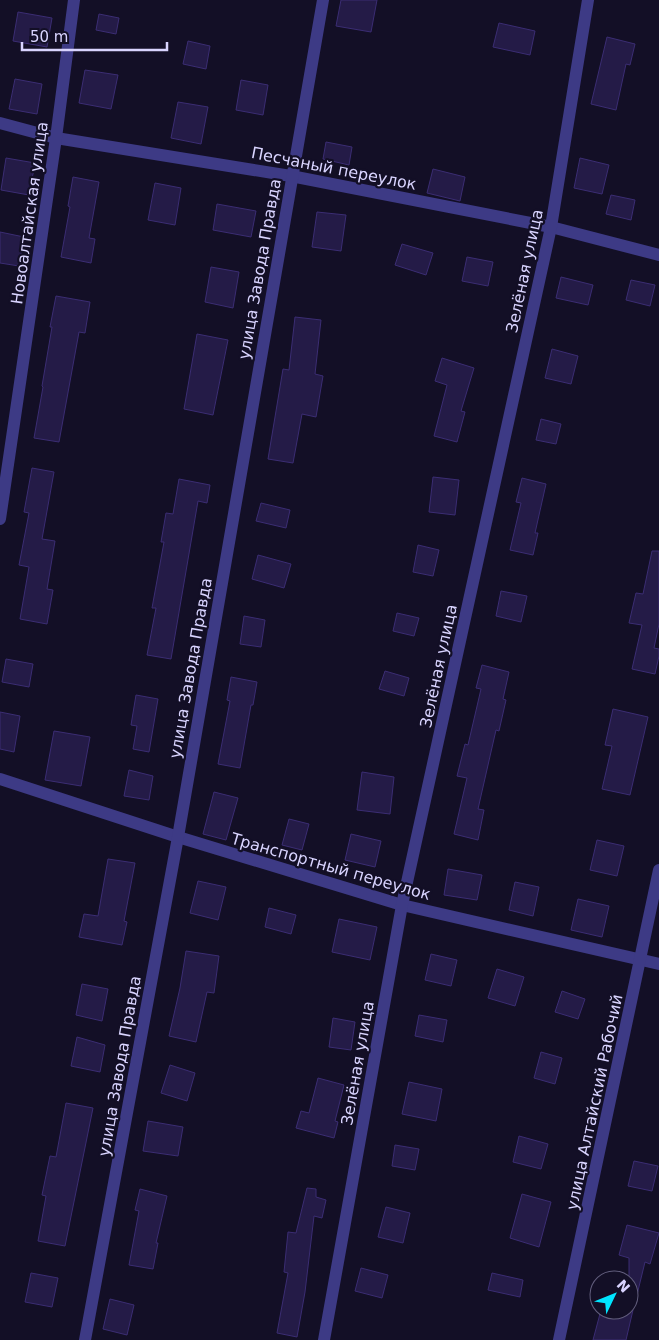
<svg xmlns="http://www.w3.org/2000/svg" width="659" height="1340" font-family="'DejaVu Sans',sans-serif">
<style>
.building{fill:#241b47;stroke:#3b2d73}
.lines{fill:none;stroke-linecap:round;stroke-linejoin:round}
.minor{stroke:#3d3a85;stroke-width:12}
.labels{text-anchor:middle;stroke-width:4.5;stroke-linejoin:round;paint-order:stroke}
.street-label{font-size:16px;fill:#d9d4ff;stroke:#130f26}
</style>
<rect width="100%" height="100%" fill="#130f26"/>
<!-- building -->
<g class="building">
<polygon points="341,0 377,0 371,32 336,26"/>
<polygon points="18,12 52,18 47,47 13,41"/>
<polygon points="99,14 119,18 116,34 96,30"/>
<polygon points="499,23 535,31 530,55 493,47"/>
<polygon points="607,37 635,44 630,65 626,64 616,110 591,104"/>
<polygon points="188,41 210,46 206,69 183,64"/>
<polygon points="85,70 118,75 111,109 79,103"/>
<polygon points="15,79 42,84 37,114 9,109"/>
<polygon points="241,80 268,85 263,115 236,110"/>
<polygon points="178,102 208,107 201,144 171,138"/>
<polygon points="326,142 352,147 349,165 323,159"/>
<polygon points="6,158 35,163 29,195 1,190"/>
<polygon points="580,158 609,165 602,194 574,188"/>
<polygon points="433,169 465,177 460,201 427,193"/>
<polygon points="73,177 99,182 89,238 95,239 91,263 61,257 70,207 68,206"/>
<polygon points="155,183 181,188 175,225 148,220"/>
<polygon points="611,195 635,200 631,220 606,214"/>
<polygon points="217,204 256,211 251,237 213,230"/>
<polygon points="317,212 346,215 341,251 312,247"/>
<polygon points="0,232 24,237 19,266 0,263"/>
<polygon points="402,244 433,253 426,275 395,265"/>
<polygon points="467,257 493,262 488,286 462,281"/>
<polygon points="211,267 239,272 233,308 205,302"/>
<polygon points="561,277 593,285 588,305 556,298"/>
<polygon points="631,280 655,285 650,306 626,300"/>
<polygon points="56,296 90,302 85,333 79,332 59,442 34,438 43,387 42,386 52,327 50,327"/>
<polygon points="295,317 321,320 315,374 323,376 316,417 302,414 293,463 268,459 283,369 289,370"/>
<polygon points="197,334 228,340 213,415 184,409"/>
<polygon points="552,349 578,356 571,384 545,378"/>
<polygon points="442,358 474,368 461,411 465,412 457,442 434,436 447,385 435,381"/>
<polygon points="541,419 561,424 556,444 536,440"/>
<polygon points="32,468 54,472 42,539 55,541 47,589 53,590 47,624 20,619 29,567 19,565 29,513 24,512"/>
<polygon points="433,477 459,480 455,515 429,512"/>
<polygon points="522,478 546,484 535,533 538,533 533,555 510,550 521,503 516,502"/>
<polygon points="179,479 210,485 207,503 198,501 171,659 147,655 156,608 152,608 164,542 161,542 166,513 173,514"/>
<polygon points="261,503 290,510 286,528 256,521"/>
<polygon points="418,545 439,550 433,576 413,572"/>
<polygon points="652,551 659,551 659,624 654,648 659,649 659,656 655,674 632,669 642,625 629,623 636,593 643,594"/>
<polygon points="258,555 291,564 284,588 252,579"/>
<polygon points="501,591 527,596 521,622 496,616"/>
<polygon points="397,613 419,618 414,636 393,631"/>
<polygon points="244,616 265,620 261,647 240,644"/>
<polygon points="6,659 33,664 29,687 2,682"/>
<polygon points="482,665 509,672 503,699 506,700 499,731 496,730 478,809 484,810 478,840 454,834 467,778 457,776 465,744 468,745 481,689 476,688"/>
<polygon points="385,671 409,678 404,696 379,689"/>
<polygon points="231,677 257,682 253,705 251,705 240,768 218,764 230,701 227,700"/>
<polygon points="136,695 158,699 149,752 133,749 137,726 131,725"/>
<polygon points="613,709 648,717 630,795 602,789 612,746 605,745"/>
<polygon points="0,712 20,716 14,752 0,749"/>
<polygon points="54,731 90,737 81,786 45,780"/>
<polygon points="129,770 153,776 149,800 124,796"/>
<polygon points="362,772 394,777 390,814 357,810"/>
<polygon points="214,792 238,798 226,840 203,834"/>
<polygon points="289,819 309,824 302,850 282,845"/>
<polygon points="351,834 381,841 375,867 345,860"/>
<polygon points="597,840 624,846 617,876 590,870"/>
<polygon points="108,859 135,863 124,921 127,922 122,945 79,937 84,914 98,916"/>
<polygon points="448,869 482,875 477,900 444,895"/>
<polygon points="198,881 226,887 218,920 190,913"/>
<polygon points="515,882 539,887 533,916 509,910"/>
<polygon points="578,899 609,906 602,937 571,930"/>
<polygon points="269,908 296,915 291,934 265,927"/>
<polygon points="339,919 377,927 370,960 332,952"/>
<polygon points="186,951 219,956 214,993 207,992 196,1042 169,1036 180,988"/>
<polygon points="431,954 457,960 451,986 425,980"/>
<polygon points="497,969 524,977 515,1006 488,998"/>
<polygon points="82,984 108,989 102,1021 76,1015"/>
<polygon points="562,991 585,999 578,1019 555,1012"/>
<polygon points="419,1015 447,1020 443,1042 415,1036"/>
<polygon points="333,1018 355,1022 351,1050 329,1047"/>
<polygon points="77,1037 105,1045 100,1072 71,1066"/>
<polygon points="541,1052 562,1058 555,1084 534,1078"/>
<polygon points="170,1065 195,1073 187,1101 161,1093"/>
<polygon points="318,1078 344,1085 335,1121 338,1122 334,1138 296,1128 301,1111 309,1113"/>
<polygon points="409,1082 442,1089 436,1121 402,1114"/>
<polygon points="66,1103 93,1108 65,1246 38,1241 46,1196 42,1195 50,1156 56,1157"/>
<polygon points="148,1121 183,1127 178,1156 143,1151"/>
<polygon points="519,1136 548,1144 541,1169 513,1162"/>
<polygon points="395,1145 419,1149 415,1170 392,1166"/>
<polygon points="634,1161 658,1166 652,1191 628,1186"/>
<polygon points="307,1188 316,1189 316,1197 326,1200 322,1218 314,1216 305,1292 297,1337 277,1333 288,1273 284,1272 288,1232 296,1233"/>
<polygon points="140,1189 167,1196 156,1243 158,1243 153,1269 129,1265 139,1211 135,1210"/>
<polygon points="522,1194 551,1202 539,1247 510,1238"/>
<polygon points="386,1207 410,1213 403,1243 378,1237"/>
<polygon points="627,1225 659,1233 650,1264 645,1262 635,1303 629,1303 629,1258 619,1255"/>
<polygon points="361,1268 388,1275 382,1298 355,1291"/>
<polygon points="31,1273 58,1278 52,1307 25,1302"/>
<polygon points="492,1273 523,1280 520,1297 488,1290"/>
<polygon points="110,1299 134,1305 127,1335 103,1329"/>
<polygon points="601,1310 633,1310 626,1340 593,1340"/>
</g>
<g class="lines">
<!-- minor -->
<g class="minor">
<polyline points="0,123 56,138 291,176 551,227 659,255"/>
<polyline points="0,519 56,138 74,0"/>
<polyline points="0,779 178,837 402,905 659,964"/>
<polyline points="85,1340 178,837 323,0"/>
<polyline points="324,1340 402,905 551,227 588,0"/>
<polyline points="559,1340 659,870"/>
</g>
</g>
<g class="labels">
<!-- street labels -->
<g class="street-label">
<text transform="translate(334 168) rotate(11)" y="6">Песчаный переулок</text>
<text transform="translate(29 213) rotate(-82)" y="6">Новоалтайская улица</text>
<text transform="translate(259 269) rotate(-80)" y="6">улица Завода Правда</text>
<text transform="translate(524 271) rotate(-78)" y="6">Зелёная улица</text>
<text transform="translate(438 666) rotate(-78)" y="6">Зелёная улица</text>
<text transform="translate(190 668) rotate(-80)" y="6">улица Завода Правда</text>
<text transform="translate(331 866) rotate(16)" y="6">Транспортный переулок</text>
<text transform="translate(357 1063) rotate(-80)" y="6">Зелёная улица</text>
<text transform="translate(119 1066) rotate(-80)" y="6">улица Завода Правда</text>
<text transform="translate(594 1102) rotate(-78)" y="6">улица Алтайский Рабочий</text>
</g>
</g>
<!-- north arrow -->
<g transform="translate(614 1295) rotate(47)"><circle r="24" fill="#130f26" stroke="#625e7d"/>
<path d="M0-4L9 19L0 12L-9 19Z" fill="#00e5ff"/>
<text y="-8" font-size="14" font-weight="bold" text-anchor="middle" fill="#d9d4ff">N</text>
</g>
<!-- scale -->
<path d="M22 42v8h145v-8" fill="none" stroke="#d9d4ff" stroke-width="2.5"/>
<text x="30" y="42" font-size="15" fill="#d9d4ff" stroke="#130f26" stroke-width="4" paint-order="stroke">50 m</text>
</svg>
